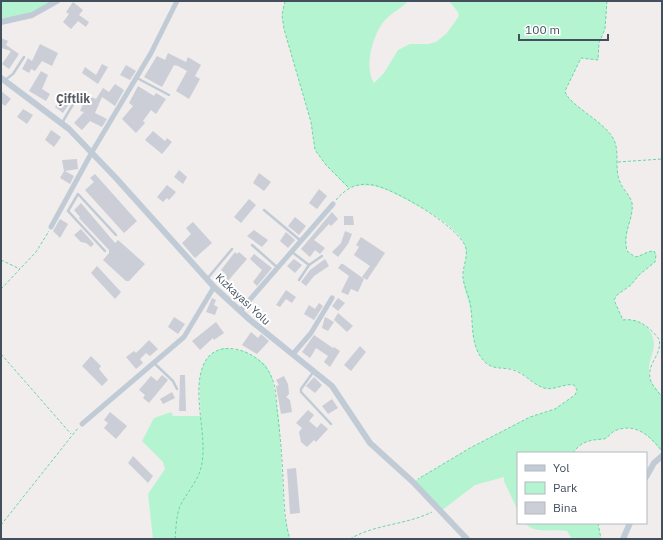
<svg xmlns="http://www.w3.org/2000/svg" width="663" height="540" font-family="'IBM Plex Sans',sans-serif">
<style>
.green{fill:#b5f4d1}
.building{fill:#cbced6}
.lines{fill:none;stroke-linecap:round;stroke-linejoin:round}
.path{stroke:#69d5a6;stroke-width:1;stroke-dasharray:3 2;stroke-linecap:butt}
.service{stroke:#c1cbd6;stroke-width:2.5}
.minor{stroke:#c1cbd6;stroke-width:5}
.tertiary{stroke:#c1cbd6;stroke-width:6}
.labels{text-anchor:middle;stroke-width:4;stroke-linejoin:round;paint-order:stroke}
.street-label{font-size:11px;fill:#434f5c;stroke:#fff}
.neighbourhood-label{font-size:12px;font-weight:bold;fill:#595d63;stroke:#fff}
</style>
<rect width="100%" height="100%" fill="#f0edec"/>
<!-- green -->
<g class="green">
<polygon points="1,1 57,1 49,6 1,22"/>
<path d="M285 1H408C402 8 393 12 386 19 374 31 363 67 374 83L384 73 398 50 410 44H428L436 42 447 33 459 16 458 12 449 1H607L605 29 599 43 598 60 581 58 565 91C568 105 606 122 614 140 620 153 614 169 620 182 623 190 630 195 632 203 634 220 623 232 627 251L635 257C642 256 647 251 654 251L656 255 655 262 639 275 631 285 617 295 614 300 623 320C634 319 640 321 648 328 663 350 644 357 650 379 652 386 659 390 662 397 663 403 662 442 662 452 651 438 637 422 617 430 612 431 609 437 604 439 590 440 581 441 573 453H518V511L504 481V477L475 485 441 511 413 482 470 448 530 417 555 409 575 395 577 390 574 385C564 383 554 391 544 388 534 385 526 375 516 370 505 366 494 371 485 362 473 350 473 335 472 319 471 305 464 292 463 278 463 269 467 260 466 251 465 229 422 208 405 199 386 189 370 181 348 188L326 165 315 150 311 122 284 29 282 15Z"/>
<path d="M223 348 244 351 257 358 266 365 272 377 279 420 284 513 290 539H153L148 494 165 469 163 462 142 441 154 418 171 412 173 416H201C200 392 193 357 223 348Z"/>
<path d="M525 523H598L601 539H572L567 531C553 528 535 535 525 523Z"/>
</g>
<!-- building -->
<g class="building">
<polygon points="73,2 83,10 79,15 89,22 86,27 78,21 71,29 63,22 69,14 66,12"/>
<polygon points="1,38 8,41 6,45 19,54 9,69 2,64 11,51 1,48"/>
<polygon points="40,44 58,53 52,66 42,61 35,71 31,69 29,73 22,69 28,58 32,61"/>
<polygon points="168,53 186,62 188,57 201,65 195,76 200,79 189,99 176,91 187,71 178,66 174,65 162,87 144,77 157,56 165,60"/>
<polygon points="102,64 108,67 98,84 82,73 85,67 96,75"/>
<polygon points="126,65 136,71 130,80 120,75"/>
<polygon points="41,71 48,75 42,89 50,94 46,101 29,91"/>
<polygon points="115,84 124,90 115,106 102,97 95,113 107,119 102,127 90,121 82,130 74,123 84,112 80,111 87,95 96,99 103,88 109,92"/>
<polygon points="138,86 154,96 156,93 166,99 156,114 151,110 143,121 145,123 136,133 122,119 133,106 129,103"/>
<polygon points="1,91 11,99 5,106 1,103"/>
<polygon points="61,98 69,104 63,113 55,107"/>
<polygon points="23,109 33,115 27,124 17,117"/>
<polygon points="51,130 61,137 54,147 45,140"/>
<polygon points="153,131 165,141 167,138 172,142 162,154 145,140"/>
<polygon points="77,159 78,169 65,171 74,176 70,184 60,178 64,171 62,160"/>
<polygon points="179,170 187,177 183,184 174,177"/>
<polygon points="259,173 271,182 264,191 253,183"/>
<polygon points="95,174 137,221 124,233 85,190 94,182 90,178"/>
<polygon points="167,185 176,192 169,200 167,198 163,202 157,197"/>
<polygon points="319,189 327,196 317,209 309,203"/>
<polygon points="249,199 256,205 241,223 234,217"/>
<polygon points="81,203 115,243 118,240 145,264 129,281 126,281 103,260 109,253 109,250 79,218 80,217 74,210"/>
<polygon points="332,212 338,219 331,226 329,224 314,240 325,248 320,254 315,250 310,257 301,249"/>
<polygon points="344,216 353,216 354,225 344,225"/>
<polygon points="295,217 306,226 299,235 288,226"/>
<polygon points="60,219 68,224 60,238 53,231"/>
<polygon points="193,222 212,243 195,258 182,243 191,234 186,228"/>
<polygon points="81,229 94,244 91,247 86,243 81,242 74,235"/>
<polygon points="254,230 268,240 262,247 247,236"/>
<polygon points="345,231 352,234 348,244 338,257 332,252 341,243"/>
<polygon points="286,232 295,240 288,248 280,241"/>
<polygon points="361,237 385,253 367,280 362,277 370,266 354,255 359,247 356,245"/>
<polygon points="235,252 237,254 239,252 247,259 227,282 223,278 226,274 221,270"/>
<polygon points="254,254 272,268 257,286 253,282 262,270 250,259"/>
<polygon points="294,259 302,265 295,273 287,266"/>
<polygon points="325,259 329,266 314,276 306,286 301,282 310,270"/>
<polygon points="341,264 343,264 364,279 358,292 351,289 348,295 341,292 349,276 338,268"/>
<polygon points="97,266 121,292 115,299 91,273"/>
<polygon points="286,290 296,297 292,303 286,299 280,307 276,305"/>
<polygon points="212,298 216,300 214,305 218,307 215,315 206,312"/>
<polygon points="338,298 345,303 338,311 332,306"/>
<polygon points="319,303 323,306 314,320 304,314 309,305 315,309"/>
<polygon points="338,313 353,326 347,332 334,320"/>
<polygon points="174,317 185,324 178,334 168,327"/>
<polygon points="325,317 334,322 328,331 322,328"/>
<polygon points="216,322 224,333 214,340 213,338 200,350 192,341"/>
<polygon points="251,332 258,338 261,334 269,341 257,354 242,345"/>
<polygon points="314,335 333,348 334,347 340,351 330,367 324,362 328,356 316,348 310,358 302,352"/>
<polygon points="149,340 158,349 150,356 146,353 140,359 143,363 136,369 126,357 134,351 136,353"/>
<polygon points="360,346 366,352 351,371 344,365"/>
<polygon points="91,356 101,366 99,369 108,380 102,386 82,366"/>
<polygon points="162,375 168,380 149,403 143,398 145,395 139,390 151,376 157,381"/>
<polygon points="180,375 185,375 186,411 179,411"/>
<polygon points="284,376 288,384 289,394 286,397 290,400 292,412 281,414 276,386 279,385 276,380"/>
<polygon points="314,377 322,385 315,393 306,386"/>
<polygon points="172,392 175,398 163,404 160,399"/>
<polygon points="332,399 338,408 328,414 322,406"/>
<polygon points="308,410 314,415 309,421 317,428 321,423 328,429 316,442 314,440 307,447 301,442 299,432 302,428 296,423"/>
<polygon points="110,412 127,426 116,439 104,428 108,423 104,420"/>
<polygon points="133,456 153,476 148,483 128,463"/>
<polygon points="296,468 300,513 290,514 287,469"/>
</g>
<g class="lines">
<!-- path -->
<g class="path">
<polyline points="285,1 282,15 284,29 311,122 315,150 326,165 348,187"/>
<path d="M607 1 605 29 599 43 598 60 581 58 565 91C568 105 606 122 614 140 620 153 614 169 620 182 623 190 630 195 632 203 634 220 622 231 627 251L635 257C642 256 647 251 654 251L656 255 655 262 639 275 631 285 617 295 614 300 623 320C639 318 649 327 659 339 663 354 647 363 650 378 651 385 658 391 662 397"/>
<polyline points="618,162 662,159"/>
<path d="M336 200C346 188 358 182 373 185 395 189 460 227 466 248 468 257 462 269 463 278 464 286 468 294 470 302 474 322 469 346 485 362 494 371 505 366 516 371 526 375 534 385 544 388 554 391 564 383 574 385L577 390 575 395 555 409 530 417 470 448 418 479"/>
<polyline points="1,260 20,269"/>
<polyline points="1,289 36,252 49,231"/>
<polyline points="1,354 71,434"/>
<path d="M573 453C581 441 590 440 604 439 609 437 612 431 617 430 636 423 650 436 661 450"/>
<polyline points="598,523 601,539"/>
<polyline points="1,525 78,428"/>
<path d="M175 539C176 528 176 517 180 506 187 492 200 479 202 463 207 433 192 394 203 366 215 334 261 351 271 376 276 386 276 399 277 409 280 432 282 456 283 479 284 499 284 520 290 539"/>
<path d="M350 539C375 524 406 525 432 512"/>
</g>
<!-- service -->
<g class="service">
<polyline points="137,78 169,95"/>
<polyline points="5,80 13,74 24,57"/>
<polyline points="62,123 76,99"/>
<polyline points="264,210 301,241"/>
<polyline points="252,245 278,268"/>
<polyline points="105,251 68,211 78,194 116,235"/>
<polyline points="292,252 309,265"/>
<polyline points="207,279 232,249"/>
<polyline points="299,280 309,265 322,256"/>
<polyline points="154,363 173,381 177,389"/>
<polyline points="314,371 301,389 301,392 331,424"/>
</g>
<!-- minor -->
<g class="minor">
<polyline points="51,227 92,152 151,53 177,1"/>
<polyline points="240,311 333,204"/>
<polyline points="293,354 311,333 332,298"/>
<polyline points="82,424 184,337 214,287"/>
</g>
<!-- tertiary -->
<g class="tertiary">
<polyline points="1,22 32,15 57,1"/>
<polyline points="1,78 69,129 115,177 214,287 250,320 332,386 370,443 413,482 467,539"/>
<polyline points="646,477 654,463 662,456"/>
<polyline points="623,539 630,523"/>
</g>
</g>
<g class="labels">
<!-- street labels -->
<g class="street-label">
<text transform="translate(243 299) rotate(43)" y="4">Kızkayası Yolu</text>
</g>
<!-- neighbourhood labels -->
<g class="neighbourhood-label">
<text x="73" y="103">Çiftlik</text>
</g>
</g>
<!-- border -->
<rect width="663" height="540" fill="none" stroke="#434f5c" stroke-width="4"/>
<!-- legend -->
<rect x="517" y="452" width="130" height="72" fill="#ffffff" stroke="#b4b9be"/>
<rect x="525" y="465" width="20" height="6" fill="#c1cbd6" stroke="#b4b9be"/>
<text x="553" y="472" font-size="12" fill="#434f5c">Yol</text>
<rect x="525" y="482" width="20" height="12" fill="#b5f4d1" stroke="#b4b9be"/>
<text x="553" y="492" font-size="12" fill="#434f5c">Park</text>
<rect x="525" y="502" width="20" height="12" fill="#cbced6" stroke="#b4b9be"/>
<text x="553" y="512" font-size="12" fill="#434f5c">Bina</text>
<!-- scale -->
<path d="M519 34v6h89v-6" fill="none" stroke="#434f5c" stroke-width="2"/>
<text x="525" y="34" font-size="12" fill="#434f5c" stroke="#ffffff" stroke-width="3" paint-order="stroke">100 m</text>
</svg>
